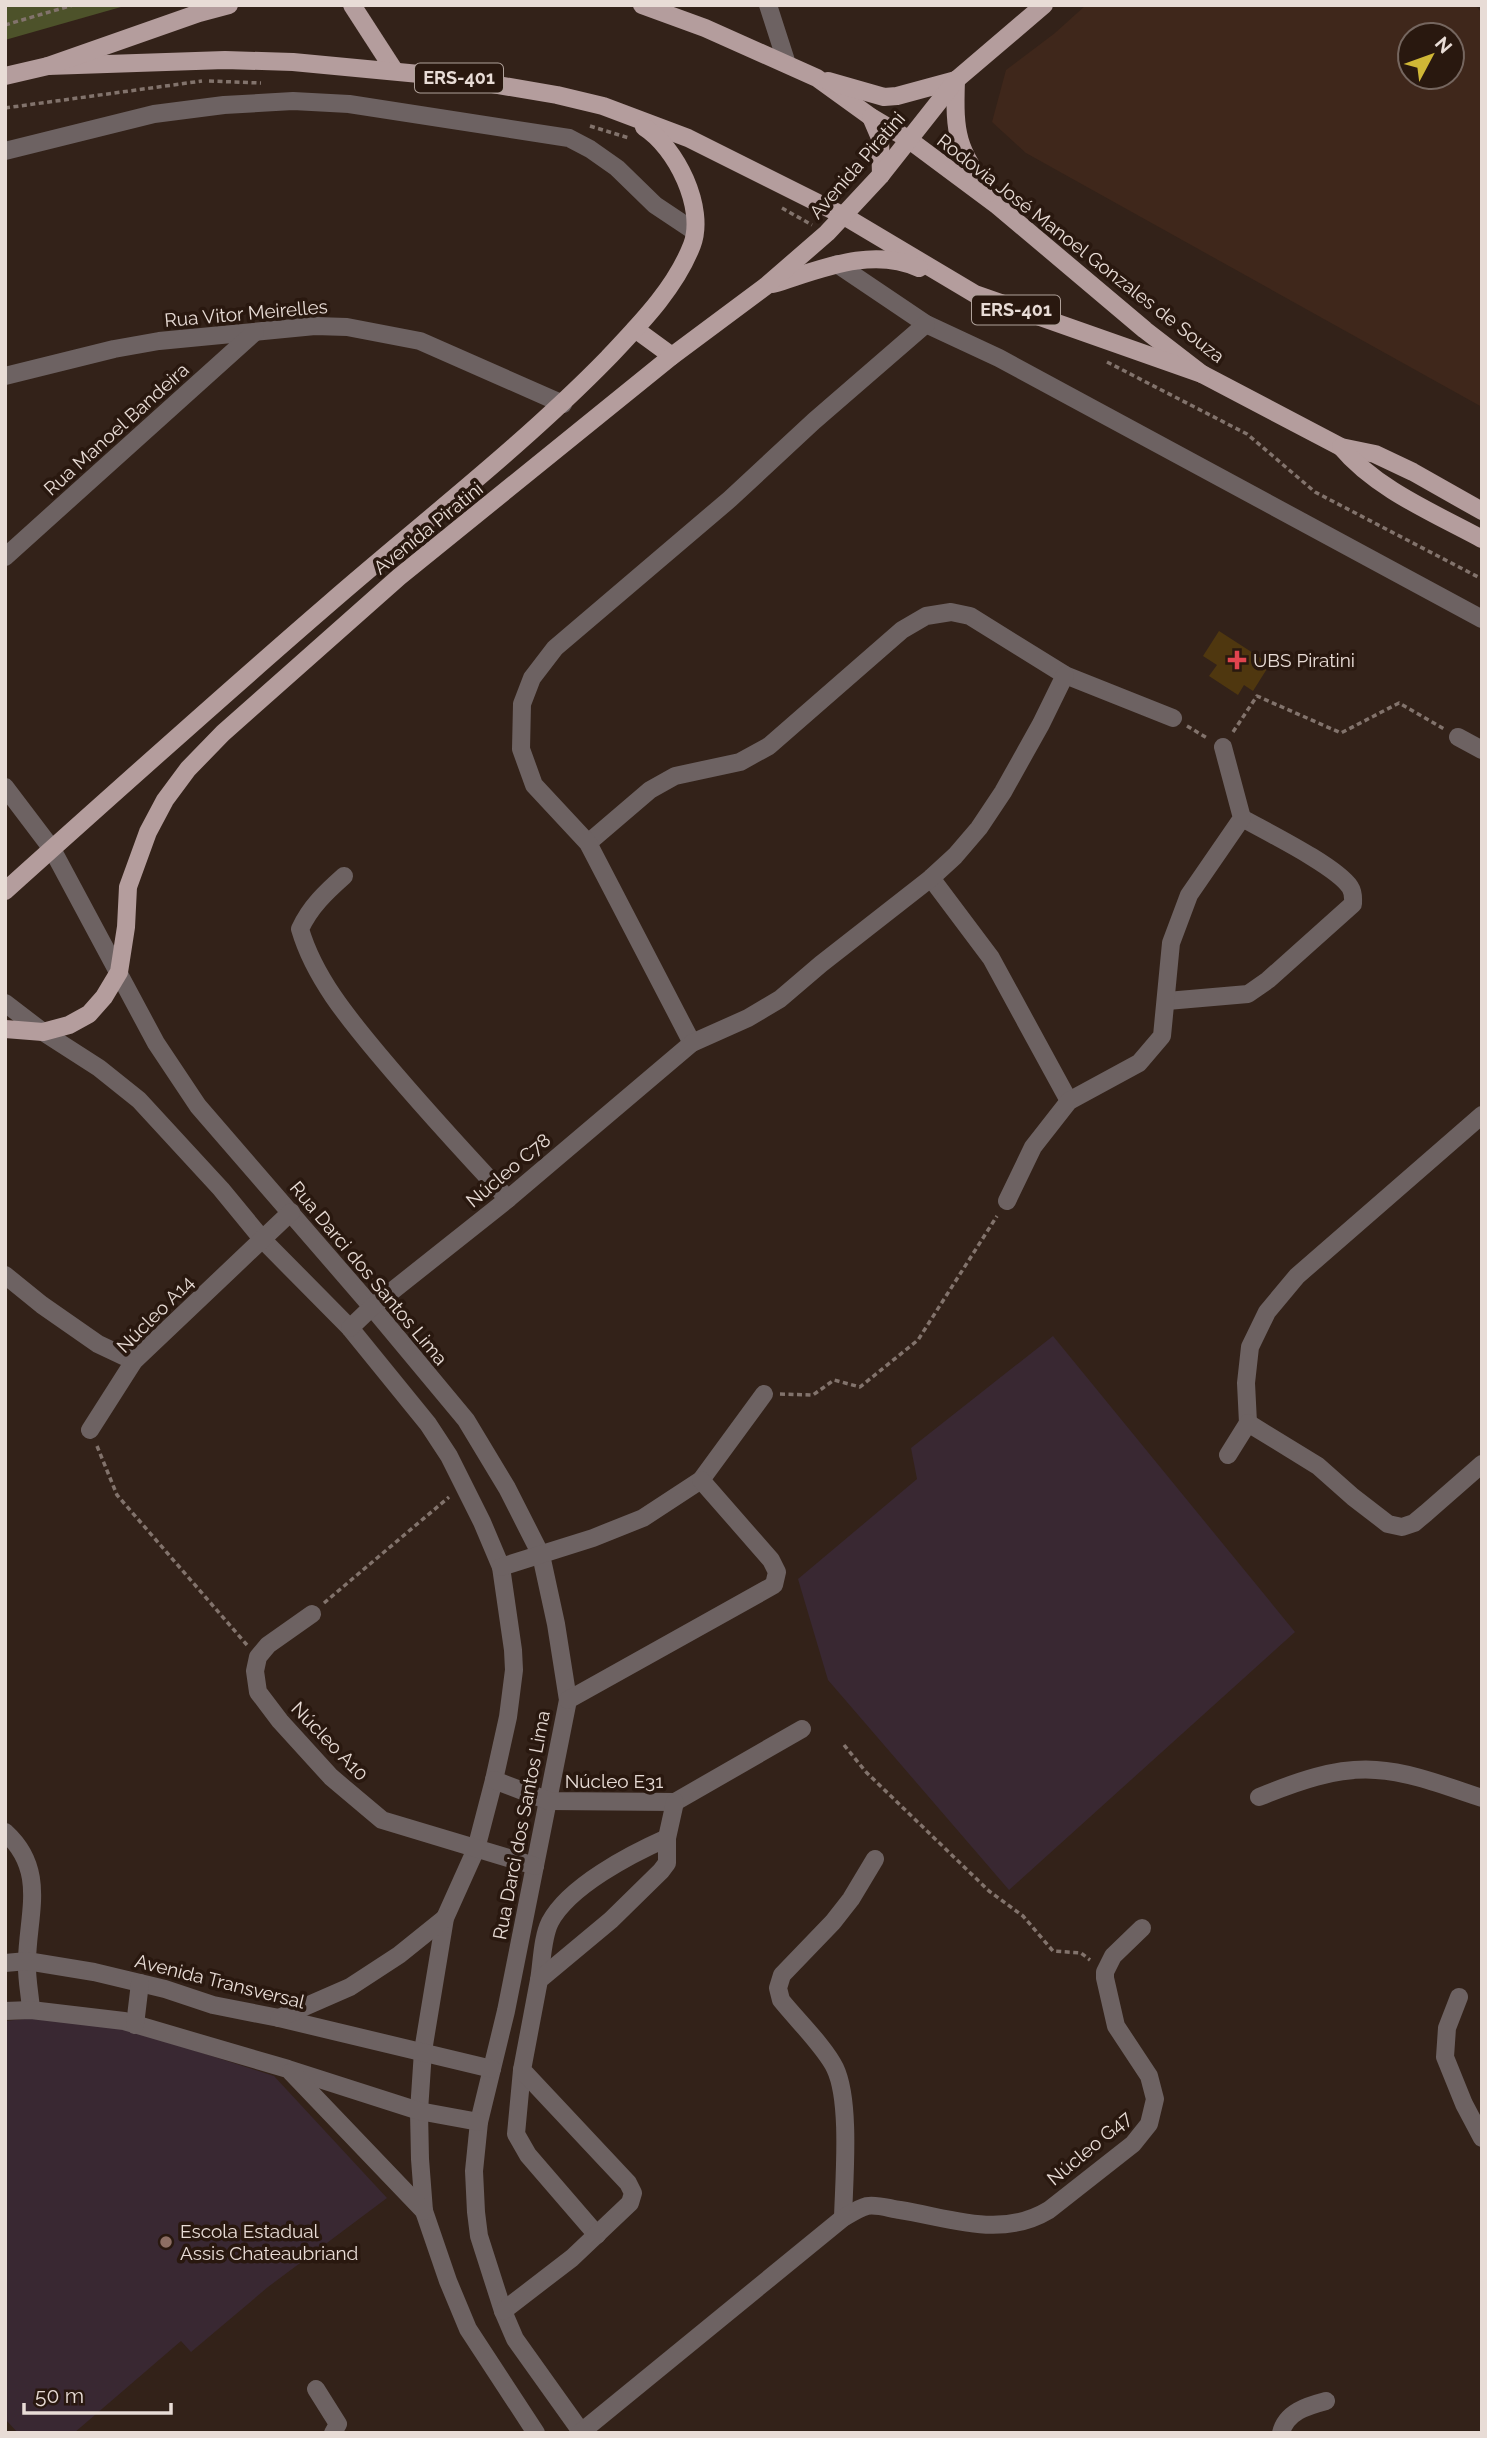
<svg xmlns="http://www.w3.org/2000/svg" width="1487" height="2438" font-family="Raleway,sans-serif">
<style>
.built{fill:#3f271b;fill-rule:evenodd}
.education{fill:#392832}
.green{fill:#4d522a}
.building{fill:#4f370f}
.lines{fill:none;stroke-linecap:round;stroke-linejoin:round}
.path{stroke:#82736c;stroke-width:3.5;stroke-dasharray:5 3.5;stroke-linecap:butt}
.minor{stroke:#6d6262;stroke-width:18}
.major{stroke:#b49d9d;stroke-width:18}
.health-dot{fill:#e0444e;stroke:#29180f;stroke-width:2.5}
.education-dot{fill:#8d6e63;stroke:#29180f;stroke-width:2.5}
.labels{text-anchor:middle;stroke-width:7;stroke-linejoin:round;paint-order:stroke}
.shield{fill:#29180f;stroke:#afa19a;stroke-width:2}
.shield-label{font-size:18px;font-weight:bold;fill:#e8dcd6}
.street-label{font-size:19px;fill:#e8dcd6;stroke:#29180f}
.poi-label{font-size:19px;fill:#e8dcd6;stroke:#29180f;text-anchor:start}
</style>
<rect width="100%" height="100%" fill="#332219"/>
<!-- built -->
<path class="built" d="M1086 5H1475L1482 13V407L1026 153 992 122 1006 70 1055 33ZM1410 35H1452V77H1410Z"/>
<!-- education -->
<g class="education">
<polygon points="1053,1336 1295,1632 1009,1890 828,1680 798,1579 917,1479 911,1448"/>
<polygon points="35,2018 131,2030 274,2076 387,2198 268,2287 191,2352 181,2341 74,2433 18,2433 5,2419 5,2021"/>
</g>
<!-- green -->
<polygon class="green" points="5,5 128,5 5,40"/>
<!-- building -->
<polygon class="building" points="1219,631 1270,664 1253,691 1244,685 1238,695 1209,676 1217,665 1203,656"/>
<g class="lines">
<!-- path -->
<g class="path">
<polyline points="5,25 73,5"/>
<polyline points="209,81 261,83"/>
<polyline points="5,108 202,81"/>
<polyline points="590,126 629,138"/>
<polyline points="782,208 812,225"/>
<polyline points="1107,362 1247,434 1315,492 1482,579"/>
<polyline points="1187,726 1207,738"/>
<polyline points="1233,732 1257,696 1341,733 1399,703 1444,729"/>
<polyline points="780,1394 813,1395 834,1380 860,1387 918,1340 997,1216"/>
<polyline points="97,1446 117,1495 247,1645"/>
<polyline points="324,1603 449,1497"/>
<polyline points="844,1745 866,1772 989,1891 1023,1916 1053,1951 1081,1953 1090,1960"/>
</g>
<!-- minor -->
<g class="minor">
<polyline points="768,5 787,64"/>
<polyline points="5,151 154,114 224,105 293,101 349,104 569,138 590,149 617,168 655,205 694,231"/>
<polyline points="837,264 926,324 999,358 1482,619"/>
<polyline points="5,376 114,349 159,341 315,326 347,327 420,341 563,404"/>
<polyline points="5,557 255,332"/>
<polyline points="1458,737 1482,750"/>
<polyline points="5,787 52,849 156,1043 198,1106 372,1307 466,1420 507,1488 541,1555 556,1624 568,1700 506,2011 479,2122 474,2171 476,2212 479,2236 503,2311 515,2339 582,2433"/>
<polyline points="588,843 650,790 675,776 740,762 769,746 902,630 926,616 951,612 970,616 1065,675 1173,718"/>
<path d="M344 876C326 892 310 907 300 929 314 977 348 1018 379 1055 421 1105 464 1152 508 1199"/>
<polyline points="931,878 991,958 1069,1101"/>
<path d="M1167 1001 1248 994 1268 980 1353 904C1353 898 1354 893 1350 887 1336 866 1267 832 1242 818"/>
<polyline points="5,1003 43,1032 99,1068 139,1100 221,1189 263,1240 350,1328 428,1424 449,1456 482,1522 501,1567 513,1650 514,1670 508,1717 494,1780 476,1849 445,1918 423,2051 419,2111 420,2159 424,2211 448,2281 468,2329 536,2433"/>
<polyline points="692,1043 588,843 534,785 521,749 522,704 532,678 555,648 730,499 814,421 926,324"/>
<polyline points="1007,1201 1033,1147 1069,1101 1139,1063 1162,1036 1171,943 1189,895 1242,818 1223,747"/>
<polyline points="5,1275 42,1305 98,1344 134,1361"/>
<polyline points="350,1328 372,1307 508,1199 692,1043 748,1018 780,999 821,964 931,878 955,856 979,828 1003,792 1041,724 1065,675"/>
<polyline points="1248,1423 1246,1383 1250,1347 1267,1312 1297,1276 1482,1115"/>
<polyline points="90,1430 134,1361 291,1212"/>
<polyline points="1228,1455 1248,1423 1318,1466 1353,1497 1388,1524 1402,1527 1414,1523 1426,1513 1482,1464"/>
<polyline points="501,1567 593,1538 643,1518 701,1480 764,1394"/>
<polyline points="312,1614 268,1645 258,1657 255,1671 258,1692 280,1721 331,1777 382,1820 535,1866"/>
<polyline points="568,1700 774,1585 777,1572 771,1560 701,1480"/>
<polyline points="494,1780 549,1801 675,1802 802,1729"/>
<path d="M1259 1797C1296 1782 1336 1767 1376 1770 1411 1772 1448 1787 1482 1798"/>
<path d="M5 1832C47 1870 28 1913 27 1960 26 1977 30 1994 31 2010"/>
<polyline points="5,1963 27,1961 94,1972 165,1989 213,2005 279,2018 492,2069"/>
<path d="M539 1980C542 1963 542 1938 550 1922 569 1886 631 1854 667 1838"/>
<polyline points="1459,1997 1447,2028 1445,2057 1464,2104 1482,2138"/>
<polyline points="5,2011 31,2010 124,2021 288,2069 419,2111 479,2122"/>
<polyline points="279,2018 350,1987 399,1955 445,1918"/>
<polyline points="135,2025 140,1983"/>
<polyline points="522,2070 516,2134 528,2155 597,2235"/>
<polyline points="291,2072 424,2211"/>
<path d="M843 2218C844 2180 851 2101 835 2068 825 2047 796 2019 781 2000L778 1988 782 1975 833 1922 851 1899 875 1859"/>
<polyline points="503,2311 572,2258 630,2203 633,2193 628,2183 522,2070 539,1980 611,1920 661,1871 667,1863 667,1838 675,1802"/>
<polyline points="316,2389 338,2424 333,2433"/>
<path d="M580 2433 843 2218C850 2214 859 2208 867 2206 877 2204 891 2209 900 2210 951 2218 1001 2239 1049 2210L1133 2144 1149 2124 1155 2099 1149 2076 1116 2026 1105 1978V1972L1113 1956 1142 1928"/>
<path d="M1281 2433C1286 2412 1307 2406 1326 2401"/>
</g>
<!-- major -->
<g class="major">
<polyline points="352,5 394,70"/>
<polyline points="642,5 705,28 817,78 871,117 908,139 998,206 1145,330 1202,374 1341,447 1375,454 1413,472 1482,511"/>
<polyline points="48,66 225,60 293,62 451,77 557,95 603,106 688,138 844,216 975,294 1202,374"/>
<polyline points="5,76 48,66 199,13 229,5"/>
<path d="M956 80C954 136 957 147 989 193"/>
<polyline points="828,81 884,97 897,96 956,80"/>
<polyline points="871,117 880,138 881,175"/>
<path d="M773 284C819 270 871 246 919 268"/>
<polyline points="635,329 672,356"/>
<path d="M1341 447C1376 489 1434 513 1482 539"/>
<path d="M5 891C113 794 221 697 331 602 423 522 522 446 608 358 639 325 675 289 692 245 706 208 676 147 644 127"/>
<polyline points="5,1029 43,1032 69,1025 89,1014 104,997 119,972 126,927 128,887 148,832 165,800 188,769 223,733 399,577 672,356 766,286 827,233 881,175 956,80 1044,5"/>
</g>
</g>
<!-- markers -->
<path class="health-dot" d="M1233.5 649.5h7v7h7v7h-7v7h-7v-7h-7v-7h7z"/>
<circle class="education-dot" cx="166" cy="2242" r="7"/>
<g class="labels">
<!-- shield labels -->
<g class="shield">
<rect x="415" y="63.5" width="88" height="29" rx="5"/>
<rect x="972" y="295.5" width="88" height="29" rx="5"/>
</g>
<g class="shield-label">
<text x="459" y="84">ERS-401</text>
<text x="1016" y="316">ERS-401</text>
</g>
<!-- street labels -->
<g class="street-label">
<text transform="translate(857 165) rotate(-49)" y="7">Avenida Piratini</text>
<text transform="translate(1081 248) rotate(38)" y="7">Rodovia José Manoel Gonzales de Souza</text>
<text transform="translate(246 313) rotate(-5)" y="7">Rua Vitor Meirelles</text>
<text transform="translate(116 429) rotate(-42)" y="7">Rua Manoel Bandeira</text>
<text transform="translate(428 528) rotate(-39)" y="7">Avenida Piratini</text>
<text transform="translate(508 1170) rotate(-40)" y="7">Núcleo C78</text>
<text transform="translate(369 1273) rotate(50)" y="7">Rua Darci dos Santos Lima</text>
<text transform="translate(155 1314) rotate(-45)" y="7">Núcleo A14</text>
<text transform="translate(330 1741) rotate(46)" y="7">Núcleo A10</text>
<text x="614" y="1788">Núcleo E31</text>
<text transform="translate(521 1825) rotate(-79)" y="7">Rua Darci dos Santos Lima</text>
<text transform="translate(220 1981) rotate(14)" y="7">Avenida Transversal</text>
<text transform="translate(1089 2148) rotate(-40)" y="7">Núcleo G47</text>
</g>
<!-- poi labels -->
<g class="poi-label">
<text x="1253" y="667">UBS Piratini</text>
<text x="180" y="2238">Escola Estadual<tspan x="180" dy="22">Assis Chateaubriand</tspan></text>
</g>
</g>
<!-- border -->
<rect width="1487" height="2438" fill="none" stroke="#e8dcd6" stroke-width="14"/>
<!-- north arrow -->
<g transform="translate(1431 56) rotate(49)"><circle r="33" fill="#29180f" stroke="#75665f" stroke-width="2"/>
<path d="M0-5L12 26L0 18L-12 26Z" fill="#d0b736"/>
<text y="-10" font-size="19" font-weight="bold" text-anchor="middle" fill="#e8dcd6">N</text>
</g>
<!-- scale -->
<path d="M24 2403v10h147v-10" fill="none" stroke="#e8dcd6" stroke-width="3.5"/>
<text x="35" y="2403" font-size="21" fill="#e8dcd6" stroke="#29180f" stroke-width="5" paint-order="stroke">50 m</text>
</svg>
